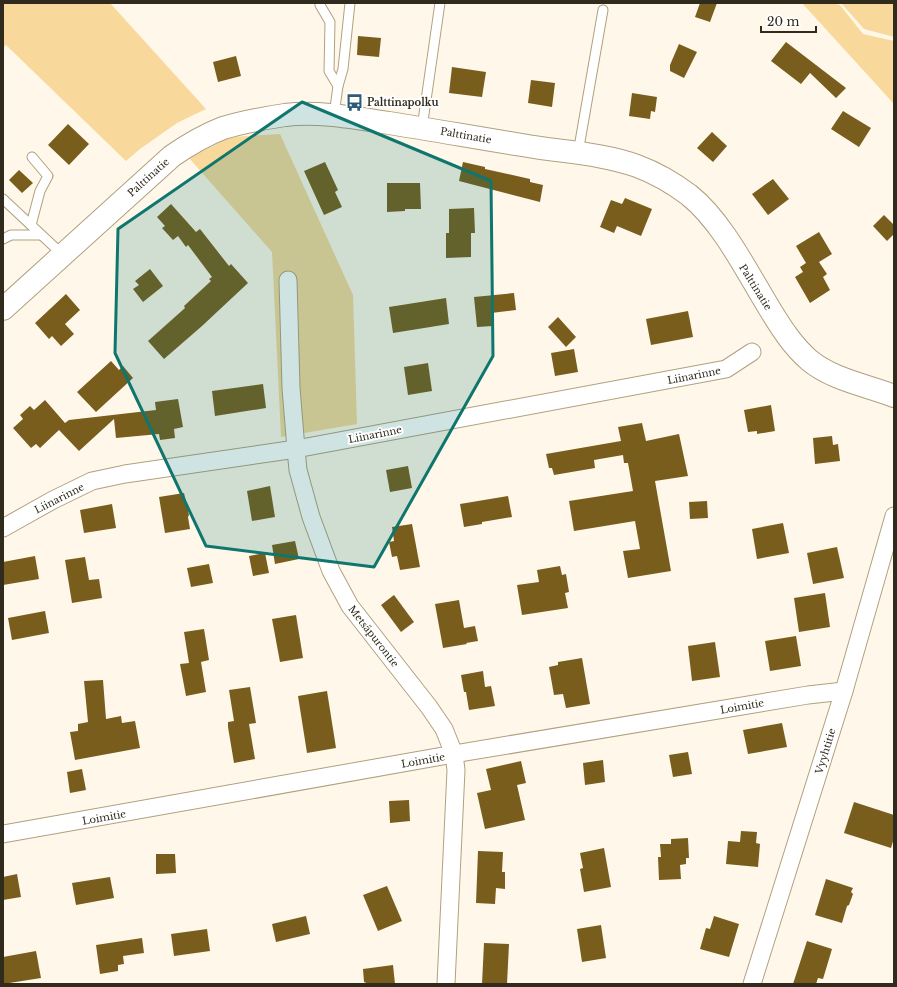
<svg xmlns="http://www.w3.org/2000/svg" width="897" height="987" font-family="'Libre Baskerville',serif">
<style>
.green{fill:#f8d99b}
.building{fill:#795d1d}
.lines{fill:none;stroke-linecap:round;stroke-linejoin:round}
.service-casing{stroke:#b1a07f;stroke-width:11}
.minor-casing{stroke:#b1a07f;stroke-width:19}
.tertiary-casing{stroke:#b1a07f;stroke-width:24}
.service{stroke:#fff;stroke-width:9}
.minor{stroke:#fff;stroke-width:17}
.tertiary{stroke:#fff;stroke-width:22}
.marked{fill:#0f766e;fill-opacity:0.2;stroke:#0f766e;stroke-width:3;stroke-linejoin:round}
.labels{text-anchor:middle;stroke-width:4;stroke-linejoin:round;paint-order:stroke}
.poi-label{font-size:10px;font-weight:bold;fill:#312b1d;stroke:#fff;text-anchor:start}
.street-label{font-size:10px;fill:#312b1d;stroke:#fff}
</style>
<rect width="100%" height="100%" fill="#fff8ea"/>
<!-- green -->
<g class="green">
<polygon points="3,3 110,3 206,109 177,123 140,149 126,161 6,45 3,48"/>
<polygon points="802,3 833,3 840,5 863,34 894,41 894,104"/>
<polygon points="841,3 894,3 894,37 864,29"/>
<polygon points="280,134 353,295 357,424 281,437 272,252 189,158 231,137"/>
</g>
<!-- building -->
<g class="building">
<polygon points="700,3 717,3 710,22 695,17"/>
<polygon points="358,36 381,38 379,57 357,55"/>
<polygon points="786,42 846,88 836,98 810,73 801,84 771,61"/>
<polygon points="679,44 697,52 684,78 670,71 670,65"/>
<polygon points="236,56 241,76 218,82 213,62"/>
<polygon points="452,67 486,72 482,97 449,93"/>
<polygon points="531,80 555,83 552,107 528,103"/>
<polygon points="632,93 657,97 655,112 651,111 650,119 629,116"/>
<polygon points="843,111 871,128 859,147 831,129"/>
<polygon points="68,124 89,144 69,165 48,145"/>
<polygon points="712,132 727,146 713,162 697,148"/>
<polygon points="325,162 338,190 335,192 342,207 324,215 304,171"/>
<polygon points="463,162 485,167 485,169 530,179 530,182 543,185 540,202 459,181"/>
<polygon points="19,170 33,183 22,193 9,180"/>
<polygon points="773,179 789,199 768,215 752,194"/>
<polygon points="387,183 420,183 421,209 405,209 405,211 387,212"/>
<polygon points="625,198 652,209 641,236 617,226 614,233 600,227 611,200 622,204"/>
<polygon points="171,204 196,232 200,229 229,266 231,264 248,283 202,326 164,359 148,341 185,308 184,306 211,281 209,279 212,277 188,245 186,247 178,236 173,240 162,228 165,226 157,217"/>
<polygon points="474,208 475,233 471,233 471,257 446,258 446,233 449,233 449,209"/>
<polygon points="884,215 894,225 894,234 887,241 873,226"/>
<polygon points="819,232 832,254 819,262 827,274 823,277 830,290 810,303 795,277 803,272 800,267 806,263 796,246"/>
<polygon points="150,269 163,286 143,302 133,289 139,285 135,281"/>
<polygon points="514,293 516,310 491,313 493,326 477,327 474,297"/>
<polygon points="66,294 80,310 65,324 74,334 61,346 52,336 49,339 35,323"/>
<polygon points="446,298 449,324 393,333 389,307"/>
<polygon points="688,311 693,337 651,345 646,319"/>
<polygon points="558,317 576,337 566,347 548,327"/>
<polygon points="574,349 578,372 555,376 551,353"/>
<polygon points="111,361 119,370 123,366 133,378 96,412 77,392"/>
<polygon points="428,363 432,391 408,395 404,367"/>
<polygon points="263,384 266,408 215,416 212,391"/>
<polygon points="178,399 183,427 174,429 175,438 160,440 159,434 116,438 114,419 79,451 59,430 40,448 36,444 31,448 13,428 23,419 20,415 30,406 34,410 45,400 65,423 69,420 156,410 155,402"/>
<polygon points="771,405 775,431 757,434 757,431 748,432 744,410"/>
<polygon points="642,423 646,441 679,434 688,476 655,481 671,571 628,578 623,551 640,549 635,521 574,531 569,501 633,491 628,463 624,463 623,455 594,460 595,468 554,475 552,468 549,468 546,454 621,441 618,427"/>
<polygon points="832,436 833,445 838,444 840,461 815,464 813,438"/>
<polygon points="408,466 412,488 390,492 386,470"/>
<polygon points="270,486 275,517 252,521 247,491"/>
<polygon points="184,493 189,515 188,517 190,529 165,533 159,497"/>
<polygon points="508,496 512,517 482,522 482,524 464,527 460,504"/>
<polygon points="707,501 708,518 690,519 689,502"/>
<polygon points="112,504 116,528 84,533 80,510"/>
<polygon points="783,523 789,553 757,559 752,529"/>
<polygon points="412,524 420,567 400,570 397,556 392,557 389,542 394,541 392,527"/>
<polygon points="295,541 299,559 275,564 272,545"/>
<polygon points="837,547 844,578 813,584 807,553"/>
<polygon points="265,553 269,573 253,576 249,556"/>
<polygon points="35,556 39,579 3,585 3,562"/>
<polygon points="85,557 89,580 99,579 102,598 72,603 65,560"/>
<polygon points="209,564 213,583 191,587 187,568"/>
<polygon points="560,566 562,575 566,574 569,592 565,593 568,608 522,615 517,585 539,582 537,570"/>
<polygon points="825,593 830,627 799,632 794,598"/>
<polygon points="394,595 414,622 401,632 381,605"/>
<polygon points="459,600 464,628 475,626 478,641 466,643 467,644 443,648 435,604"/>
<polygon points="45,611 49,633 12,640 8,618"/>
<polygon points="296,615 303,658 280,662 272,619"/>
<polygon points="204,629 209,660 201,662 206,692 186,696 180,664 189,663 184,632"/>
<polygon points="796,636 801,666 770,671 765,641"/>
<polygon points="715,642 720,677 692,681 688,646"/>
<polygon points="582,658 590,704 566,708 563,694 554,695 549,667 558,665 558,662"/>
<polygon points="483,671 485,687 491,686 495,706 469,710 466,692 464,692 461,675"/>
<polygon points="103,680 106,719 121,716 122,723 135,721 140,748 75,760 70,732 78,731 78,724 88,722 84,681"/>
<polygon points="250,687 256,723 249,724 255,759 234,763 228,727 228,722 234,721 229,690"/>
<polygon points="327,691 336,748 307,753 298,696"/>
<polygon points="782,723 787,747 748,754 743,730"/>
<polygon points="688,752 692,774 673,777 669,755"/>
<polygon points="603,760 605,782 585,785 583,763"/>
<polygon points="521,761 526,783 517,785 525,820 485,829 477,793 491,790 486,769"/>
<polygon points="82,769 86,790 70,793 67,772"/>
<polygon points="409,800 410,821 390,823 389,801"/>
<polygon points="854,802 894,815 894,838 891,848 844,833"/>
<polygon points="741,831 757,832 756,843 760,844 758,867 726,864 728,841 740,842"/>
<polygon points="688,838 689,858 686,858 686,864 680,865 681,879 659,880 658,857 661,857 660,844 671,844 671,839"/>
<polygon points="604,848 611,887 584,892 580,869 583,868 580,853"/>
<polygon points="478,851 503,852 502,872 505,872 505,889 496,888 495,904 476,903"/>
<polygon points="156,854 175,854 176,873 156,874"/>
<polygon points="17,874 21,897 3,900 3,877"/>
<polygon points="110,877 114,898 76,905 72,883"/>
<polygon points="826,879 853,888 851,892 853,894 849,905 847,906 842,923 815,915"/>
<polygon points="387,886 402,921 378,931 363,895"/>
<polygon points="306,916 310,934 276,942 272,924"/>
<polygon points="714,916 739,924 729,957 700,949 706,928 710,929"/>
<polygon points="601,925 606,958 582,962 577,929"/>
<polygon points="207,929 210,951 174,956 171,934"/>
<polygon points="142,938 144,953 123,956 124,964 118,965 118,971 100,974 96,945"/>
<polygon points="807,941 832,949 823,979 818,978 816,984 793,984"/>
<polygon points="484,943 509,944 507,984 482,984"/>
<polygon points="36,951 41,978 3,984 3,957"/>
<polygon points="393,965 395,984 369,984 364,982 363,969"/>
</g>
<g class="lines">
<defs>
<g id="service">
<polyline points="320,5 330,22 329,71 338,86"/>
<polyline points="334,115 338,86 343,69 350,3"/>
<polyline points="422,128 440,3"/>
<polyline points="578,153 603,10"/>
<polyline points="3,199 63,255"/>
<polyline points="31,225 40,191 48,176 32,157"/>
<polyline points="3,239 11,235 41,235"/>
</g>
<g id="minor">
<polyline points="288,280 291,388 296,449 298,470 311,517 331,571 350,606 429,707 444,729 454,754 456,770 446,984"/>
<polyline points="3,528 53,500 92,481 125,474 296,449 726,369 752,352"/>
<polyline points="3,834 454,754 808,695 844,691"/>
<polyline points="752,984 844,691 894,516"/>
</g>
<path id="tertiary" d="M3 309 172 156C188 145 205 135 223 128 243 122 265 118 285 115 320 111 355 118 389 123 434 130 478 138 522 145 560 152 601 153 637 166 656 173 673 183 689 195 723 222 748 274 771 311 782 329 793 346 809 360 833 380 866 385 894 396"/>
</defs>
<!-- service casing -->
<use href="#service" class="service-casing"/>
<!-- minor casing -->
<use href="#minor" class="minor-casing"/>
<!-- tertiary casing -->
<use href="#tertiary" class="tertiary-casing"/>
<!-- service -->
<use href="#service" class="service"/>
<!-- minor -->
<use href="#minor" class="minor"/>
<!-- tertiary -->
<use href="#tertiary" class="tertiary"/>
</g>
<!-- marked area -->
<path class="marked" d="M302 102 491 181 493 356 374 567 206 546 115 353 118 229Z"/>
<!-- icons -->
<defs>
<symbol id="bus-bare" viewBox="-9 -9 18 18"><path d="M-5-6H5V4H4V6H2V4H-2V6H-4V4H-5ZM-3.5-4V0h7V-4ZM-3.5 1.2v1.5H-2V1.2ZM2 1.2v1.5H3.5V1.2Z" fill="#2c5b7a" stroke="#fff" stroke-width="2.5" paint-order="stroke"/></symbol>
</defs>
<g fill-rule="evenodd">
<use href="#bus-bare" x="342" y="90" width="25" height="25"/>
</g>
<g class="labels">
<!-- poi labels -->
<g class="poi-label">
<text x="367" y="106">Palttinapolku</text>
</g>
<!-- street labels -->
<g class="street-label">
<text transform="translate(466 135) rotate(10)" y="4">Palttinatie</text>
<text transform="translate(148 177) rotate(-42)" y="4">Palttinatie</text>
<text transform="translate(756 287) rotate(58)" y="4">Palttinatie</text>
<text transform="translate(694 375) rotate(-11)" y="4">Liinarinne</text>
<text transform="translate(375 434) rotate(-11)" y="4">Liinarinne</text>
<text transform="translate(59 498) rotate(-27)" y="4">Liinarinne</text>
<text transform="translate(374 636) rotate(52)" y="4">Metsäpurontie</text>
<text transform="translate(742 706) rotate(-10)" y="4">Loimitie</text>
<text transform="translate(825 751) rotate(-73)" y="4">Vyyhtitie</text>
<text transform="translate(423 760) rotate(-10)" y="4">Loimitie</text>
<text transform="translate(104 817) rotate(-10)" y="4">Loimitie</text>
</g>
</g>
<!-- border -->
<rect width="897" height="987" fill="none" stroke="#312b1d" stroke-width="8"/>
<!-- scale -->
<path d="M761 26v6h55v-6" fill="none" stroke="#312b1d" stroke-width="2"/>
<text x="767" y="26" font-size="12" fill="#312b1d" stroke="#ffffff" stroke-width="3" paint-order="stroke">20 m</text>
</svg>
